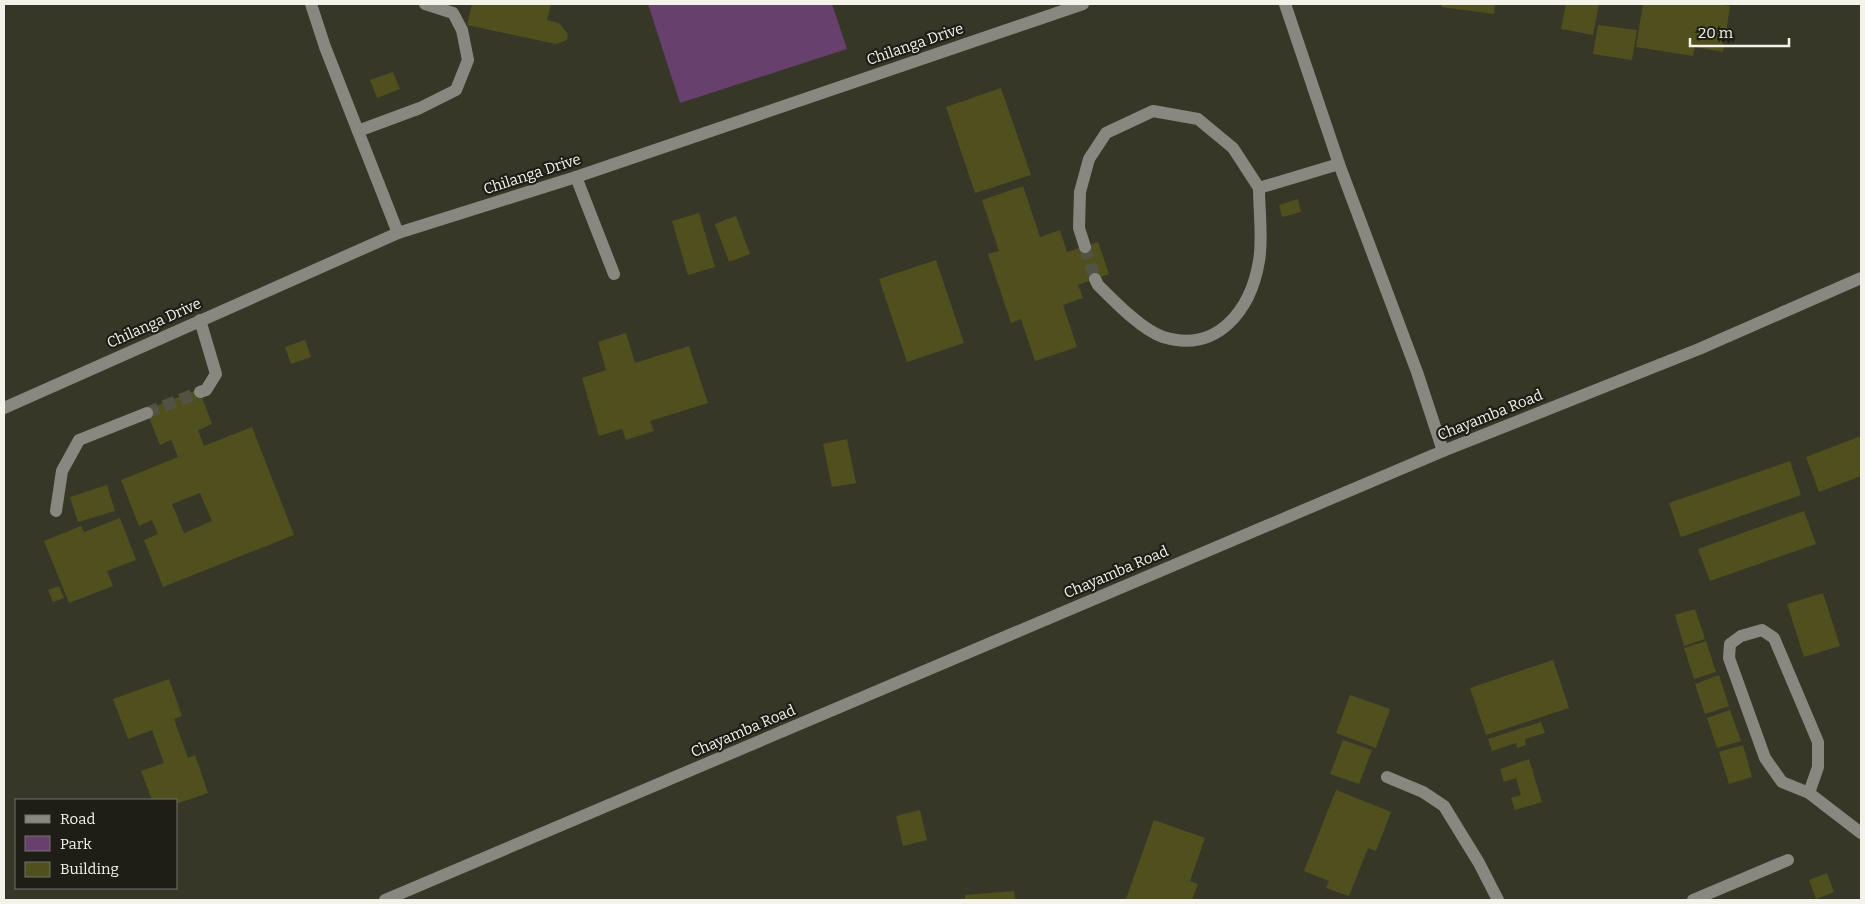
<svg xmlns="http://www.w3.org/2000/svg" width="1865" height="904" font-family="Bitter,serif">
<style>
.green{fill:#67406d}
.building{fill:#504f1e;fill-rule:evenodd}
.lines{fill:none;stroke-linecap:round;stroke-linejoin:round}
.minor-tunnel{stroke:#535345;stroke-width:12;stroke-dasharray:12 6;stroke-linecap:butt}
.minor{stroke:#888880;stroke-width:12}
.labels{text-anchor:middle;stroke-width:4.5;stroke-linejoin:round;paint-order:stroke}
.street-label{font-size:15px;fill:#f3f3ea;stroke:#1e1e17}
</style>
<rect width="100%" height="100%" fill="#373728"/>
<!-- green -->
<polygon class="green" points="648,4 832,4 847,49 680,103"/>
<!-- building -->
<g class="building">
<polygon points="472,4 551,4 547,20 559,23 568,34 567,40 556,44 467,25"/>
<polygon points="1442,4 1495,4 1494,14 1441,7"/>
<polygon points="1566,4 1599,4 1593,35 1561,29"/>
<polygon points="1643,4 1716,4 1730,6 1723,52 1695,47 1693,56 1636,47"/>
<polygon points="1598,25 1637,30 1632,60 1593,54"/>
<polygon points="393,72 400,89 377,98 370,80"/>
<polygon points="1001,88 1031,175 975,193 946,107"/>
<polygon points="1023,186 1040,237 1060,230 1067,252 1098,242 1109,274 1078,285 1083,298 1063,305 1077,347 1035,361 1021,319 1011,323 988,254 999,251 982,200"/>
<polygon points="1298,199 1301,212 1282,217 1279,205"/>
<polygon points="699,213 715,267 688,275 672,221"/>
<polygon points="736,216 750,254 729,262 715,224"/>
<polygon points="936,260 964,343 907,362 879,279"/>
<polygon points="626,333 635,363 689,346 708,403 650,421 654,431 626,440 622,429 599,436 582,378 606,370 598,342"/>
<polygon points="305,340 311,357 291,364 285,347"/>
<path d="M199 389 212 424 198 430 204 446 252 427 294 535 163 587 144 540 158 534 152 520 139 526 121 480 178 457 171 440 160 445 146 410ZM200 493 212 521 184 533 172 504Z"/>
<polygon points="1861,436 1861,476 1819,492 1806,457"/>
<polygon points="847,439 856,483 832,487 823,444"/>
<polygon points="1790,461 1801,495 1681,537 1669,503"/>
<polygon points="107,485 115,511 78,522 70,497"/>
<polygon points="1804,511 1816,544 1710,581 1698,549"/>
<polygon points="120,518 136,560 107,571 113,586 69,603 44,541 81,526 84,532"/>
<polygon points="59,586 64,598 53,602 48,590"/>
<polygon points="1823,593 1840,646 1804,657 1787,604"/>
<polygon points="1695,609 1705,639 1684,646 1675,615"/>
<polygon points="1706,641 1716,672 1694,679 1684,648"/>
<polygon points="1553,660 1569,708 1486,735 1470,688"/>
<polygon points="1719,675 1729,706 1705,714 1695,684"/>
<polygon points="169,679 182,716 174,719 188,758 195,755 208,793 176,804 176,800 152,800 141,771 164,763 152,730 128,739 113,699"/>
<polygon points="1350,695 1390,709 1376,748 1336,733"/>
<polygon points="1730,710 1741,741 1717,748 1707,718"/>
<polygon points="1541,722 1545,733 1525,739 1526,745 1517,748 1516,743 1492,751 1488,739"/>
<polygon points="1343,740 1372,750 1359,784 1330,774"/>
<polygon points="1743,745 1752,777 1729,784 1719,752"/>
<polygon points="1529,759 1542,802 1515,810 1511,798 1521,795 1516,778 1504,782 1500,769"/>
<polygon points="1336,790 1391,812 1376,851 1368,848 1349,896 1326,888 1329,881 1304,871"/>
<polygon points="920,810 927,840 903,846 896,816"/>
<polygon points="1154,820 1205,838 1190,881 1198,884 1192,900 1126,899"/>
<polygon points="1827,873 1834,892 1816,899 1809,880"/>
<polygon points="1014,891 1015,900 965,900 965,895"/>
</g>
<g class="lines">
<!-- minor-tunnel -->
<g class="minor-tunnel">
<polyline points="1085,247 1095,279"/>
<polyline points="147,413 200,392"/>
</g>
<!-- minor -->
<g class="minor">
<polyline points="311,4 325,47 398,233"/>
<polyline points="1285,4 1339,164 1417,372 1443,451"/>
<polyline points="358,131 420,108 456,90 468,60 462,30 453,13 425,4"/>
<polyline points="576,177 614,274"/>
<polyline points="1085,247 1079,228 1080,192 1089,159 1106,133 1153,111 1198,119 1233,148 1259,188 1339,164"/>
<path d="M1095 279 1098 285C1114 301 1142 330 1163 337 1218 354 1251 309 1259 261 1263 238 1259 211 1259 188"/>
<polyline points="200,392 206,390 216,374 200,320"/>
<polyline points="4,408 398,233 576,177 1083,4"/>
<polyline points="56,511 62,471 79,440 147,413"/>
<polyline points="1387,777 1423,792 1444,806 1479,863 1498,900"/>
<polyline points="1809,793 1818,767 1818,742 1774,638 1762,630 1741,636 1730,644 1729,658 1765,758 1782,782 1809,793 1861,833"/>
<polyline points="385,900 1443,451 1699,349 1861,278"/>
<polyline points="1693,900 1788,860"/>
</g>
</g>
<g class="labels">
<!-- street labels -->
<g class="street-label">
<text transform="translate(915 44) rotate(-19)" y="5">Chilanga Drive</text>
<text transform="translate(532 174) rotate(-18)" y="5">Chilanga Drive</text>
<text transform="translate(154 323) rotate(-24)" y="5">Chilanga Drive</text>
<text transform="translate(1490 415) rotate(-22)" y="5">Chayamba Road</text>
<text transform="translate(1116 572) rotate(-23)" y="5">Chayamba Road</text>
<text transform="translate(743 731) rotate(-23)" y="5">Chayamba Road</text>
</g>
</g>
<!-- border -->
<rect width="1865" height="904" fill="none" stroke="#f3f3ea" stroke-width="10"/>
<!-- legend -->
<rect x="15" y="799" width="162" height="90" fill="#1e1e17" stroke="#73736b"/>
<rect x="25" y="815" width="25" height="8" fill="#888880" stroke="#73736b"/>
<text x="60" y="824" font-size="15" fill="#f3f3ea">Road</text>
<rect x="25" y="836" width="25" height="15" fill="#67406d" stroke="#73736b"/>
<text x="60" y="849" font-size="15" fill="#f3f3ea">Park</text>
<rect x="25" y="862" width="25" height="15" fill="#504f1e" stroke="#73736b"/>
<text x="60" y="874" font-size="15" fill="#f3f3ea">Building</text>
<!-- scale -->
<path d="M1690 38v8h99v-8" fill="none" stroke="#f3f3ea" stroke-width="2.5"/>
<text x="1698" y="38" font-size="15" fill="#f3f3ea" stroke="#1e1e17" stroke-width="4" paint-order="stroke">20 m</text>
</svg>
